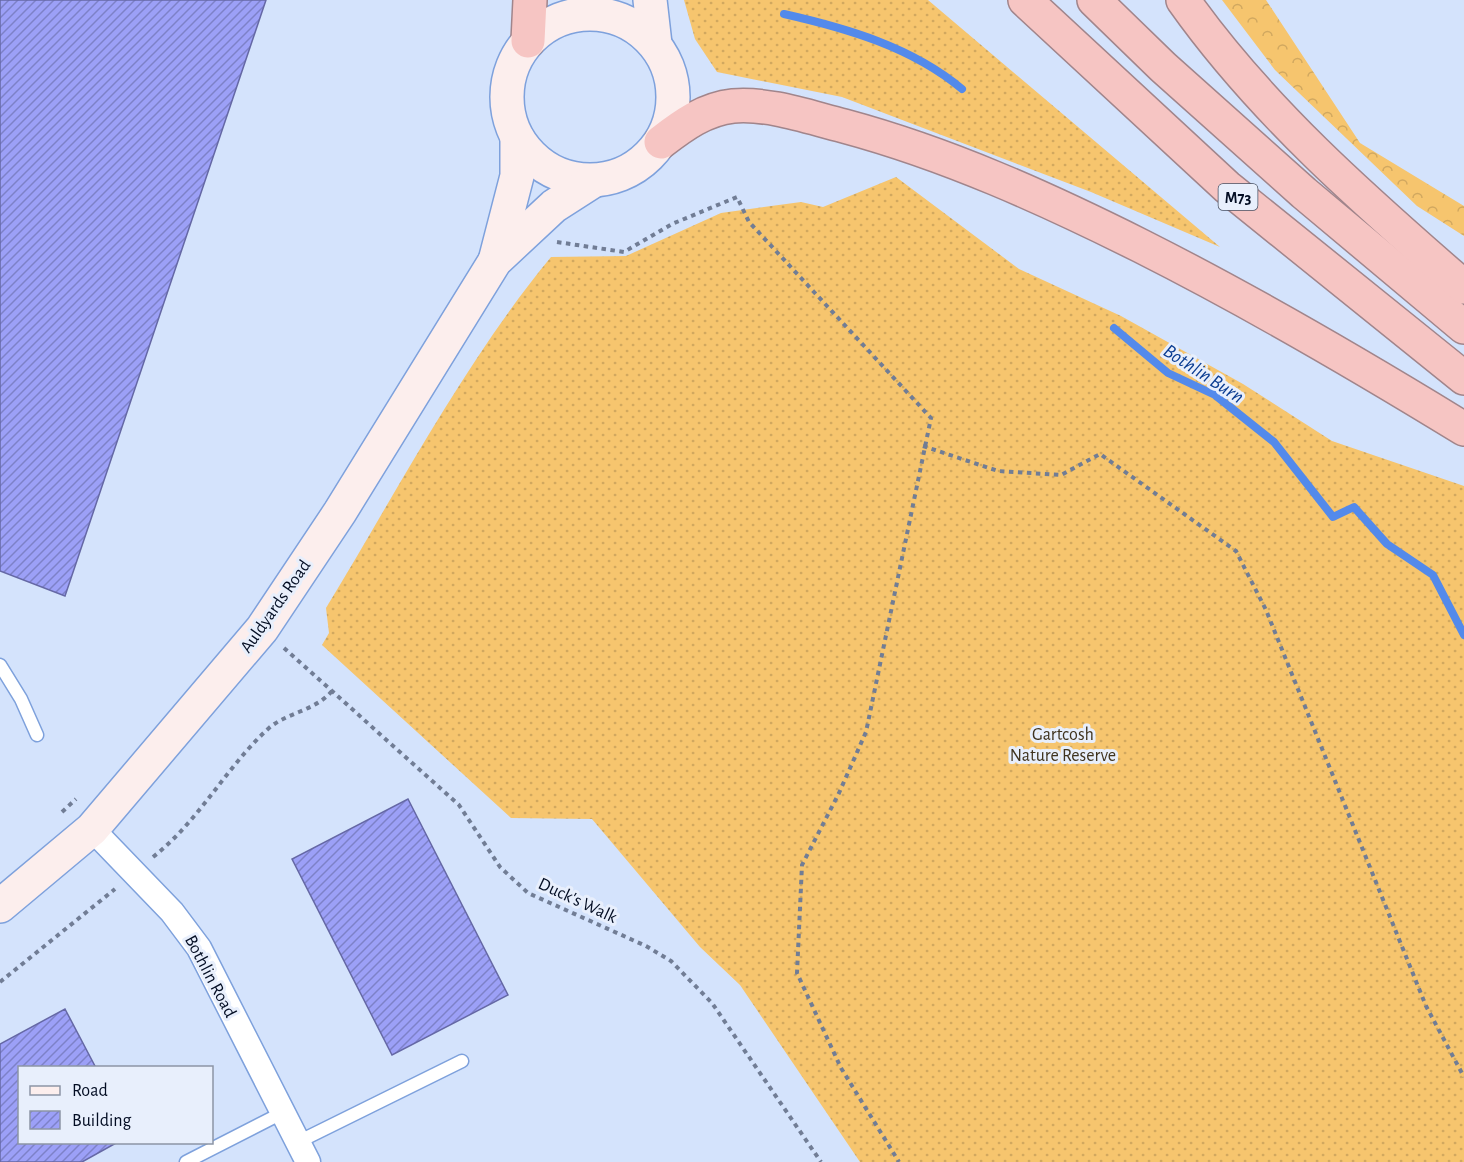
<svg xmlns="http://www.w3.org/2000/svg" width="1464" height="1162" font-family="'Alegreya Sans',sans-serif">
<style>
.grass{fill:url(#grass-dots)}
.forest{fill:url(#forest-crowns)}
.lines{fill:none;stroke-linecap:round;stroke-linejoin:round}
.stream{stroke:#538aeb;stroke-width:8}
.building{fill:url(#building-hatch);stroke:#6568a5;stroke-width:1.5}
.lane-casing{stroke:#7ea1dc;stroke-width:15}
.street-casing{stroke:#7ea1dc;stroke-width:27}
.secondary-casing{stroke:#7ea1dc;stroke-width:36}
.highway-casing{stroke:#a1858b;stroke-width:36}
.path{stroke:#717d95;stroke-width:4;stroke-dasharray:4.5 4.5;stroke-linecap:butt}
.lane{stroke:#fff;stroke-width:12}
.street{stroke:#fff;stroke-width:24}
.secondary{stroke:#fceeed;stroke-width:33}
.highway{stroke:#f6c5c3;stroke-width:33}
.labels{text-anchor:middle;stroke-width:6;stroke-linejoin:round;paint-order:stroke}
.shield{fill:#e8effc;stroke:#485164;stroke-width:1.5}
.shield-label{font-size:16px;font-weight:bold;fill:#030d23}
.street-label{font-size:18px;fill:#030d23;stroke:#e8effc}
.park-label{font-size:18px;fill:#3f331e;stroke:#e8effc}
.water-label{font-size:20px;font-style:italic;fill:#0b3d92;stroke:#e8effc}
</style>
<defs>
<pattern id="grass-dots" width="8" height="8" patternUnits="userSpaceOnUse" patternTransform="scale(1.5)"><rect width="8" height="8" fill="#f6c56e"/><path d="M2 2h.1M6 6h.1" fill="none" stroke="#d1a85f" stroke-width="1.8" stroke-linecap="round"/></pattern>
<pattern id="forest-crowns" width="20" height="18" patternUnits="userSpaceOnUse" patternTransform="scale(1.5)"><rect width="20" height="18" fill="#f6c56e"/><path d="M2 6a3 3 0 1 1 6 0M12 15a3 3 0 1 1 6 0" fill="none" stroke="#d1a85f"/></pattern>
<pattern id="building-hatch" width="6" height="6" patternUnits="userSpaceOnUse" patternTransform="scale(1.5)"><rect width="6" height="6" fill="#9ca0f7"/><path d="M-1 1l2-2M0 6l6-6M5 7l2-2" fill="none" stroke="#7d81c8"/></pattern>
</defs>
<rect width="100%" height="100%" fill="#d4e3fc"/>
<!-- grass -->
<g class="grass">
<polygon points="684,0 928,0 1220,247 1091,192 842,97 717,72 695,39"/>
<path d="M896 177 1019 269 1121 316 1243 384 1332 441 1464 486V1162H860L740 985 700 947 592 819 511 818 322 645 329 633 326 608C396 493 465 361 551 257L626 256 721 213 801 202 823 207Z"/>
</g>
<!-- forest -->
<polygon class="forest" points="1222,0 1266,0 1360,143 1464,206 1464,236 1417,206 1275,70"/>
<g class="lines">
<!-- stream -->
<g class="stream">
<path d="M784 14C846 28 912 47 962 89"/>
<polyline points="1114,328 1168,373 1215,395 1274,442 1333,517 1354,507 1387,544 1433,575 1464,635"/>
</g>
</g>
<!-- building -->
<g class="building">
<polygon points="0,0 266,0 65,596 0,571"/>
<polygon points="408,799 508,995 392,1055 292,859"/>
<polygon points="65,1009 96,1068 20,1068 20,1142 118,1142 82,1162 0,1162 0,1044"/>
</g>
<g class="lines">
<defs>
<g id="lane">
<polyline points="0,665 21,699 37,735"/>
<polyline points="298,1142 462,1061"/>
<polyline points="186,1162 282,1113"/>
</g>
<polyline id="street" points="92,829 172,912 199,948 308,1162"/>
<g id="secondary">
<polyline points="650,0 655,44"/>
<circle cx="590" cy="97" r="83"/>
<polyline points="495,261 517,176 517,138"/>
<polyline points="0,906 92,829 262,629 340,512 495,261 554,206 593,181"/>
</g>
<g id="highway">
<polyline points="1025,0 1227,187 1464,378"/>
<polyline points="1094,0 1163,67 1304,193 1464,327"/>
<path d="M1183 0C1260 109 1364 200 1464 287"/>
<polyline points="528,41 530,0"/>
<path d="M661 142C683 125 705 109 733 106 770 103 808 117 844 126 948 154 1045 198 1141 246 1252 302 1358 364 1464 429"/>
</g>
</defs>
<!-- lane casing -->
<use href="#lane" class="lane-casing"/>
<!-- street casing -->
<use href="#street" class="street-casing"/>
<!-- secondary casing -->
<use href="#secondary" class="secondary-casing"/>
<!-- highway casing -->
<use href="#highway" class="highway-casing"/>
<!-- path -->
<g class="path">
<polyline points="557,242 624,252 672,224 737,197 749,222 931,418 866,732 839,793 802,865 797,973 841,1068 899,1162"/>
<polyline points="923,446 998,471 1061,475 1100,454 1236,551 1266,610 1426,1006 1464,1077"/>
<polyline points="284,648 459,805 500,867 528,893 646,946 671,961 712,1003 821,1162"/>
<polyline points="62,812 76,799"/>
<path d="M153 857C201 819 225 768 269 728 288 712 315 711 332 691"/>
<polyline points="0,982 115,889"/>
</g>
<!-- lane -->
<use href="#lane" class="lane"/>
<!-- street -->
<use href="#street" class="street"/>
<!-- secondary -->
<use href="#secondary" class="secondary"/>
<!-- highway -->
<use href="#highway" class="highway"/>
</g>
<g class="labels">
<!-- shield labels -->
<rect class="shield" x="1218.5" y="184" width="39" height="26" rx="4.5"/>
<g class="shield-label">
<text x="1238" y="203">M73</text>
</g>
<!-- street labels -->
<g class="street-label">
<text transform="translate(275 606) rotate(-55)" y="6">Auldyards Road</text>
<text transform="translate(578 900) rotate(25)" y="6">Duck's Walk</text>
<text transform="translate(211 976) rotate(62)" y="6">Bothlin Road</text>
</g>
<!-- park labels -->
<g class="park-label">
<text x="1063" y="740">Gartcosh<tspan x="1063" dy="21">Nature Reserve</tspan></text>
</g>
<!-- water labels -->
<g class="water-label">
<text transform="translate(1204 373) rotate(33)" y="7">Bothlin Burn</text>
</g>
</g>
<!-- legend -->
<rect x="18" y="1066" width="195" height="78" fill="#e8effc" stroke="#8c95a5" stroke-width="1.5"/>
<rect x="30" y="1086" width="30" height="9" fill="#fceeed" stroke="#8c95a5" stroke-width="1.5"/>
<text x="72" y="1096" font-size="18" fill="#030d23">Road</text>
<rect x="30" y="1111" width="30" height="18" fill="url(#building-hatch)" stroke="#8c95a5" stroke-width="1.5"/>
<text x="72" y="1126" font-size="18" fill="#030d23">Building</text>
</svg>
